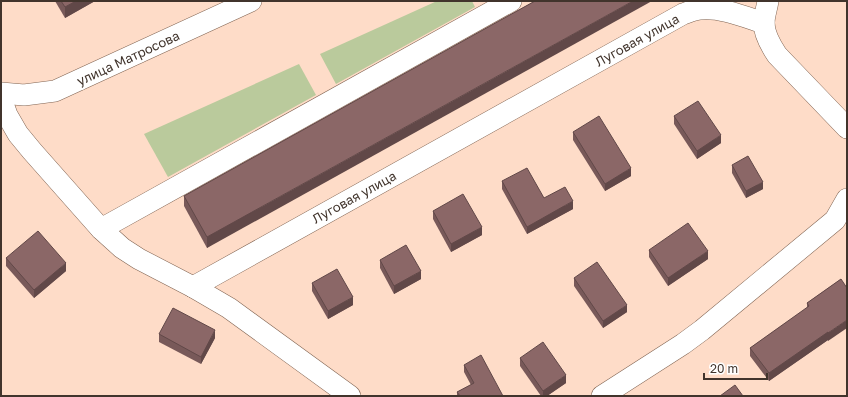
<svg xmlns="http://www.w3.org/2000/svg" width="848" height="397" font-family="'Golos Text',sans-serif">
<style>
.green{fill:#baca9c}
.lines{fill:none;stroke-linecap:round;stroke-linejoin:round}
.minor-casing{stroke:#816452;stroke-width:22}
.minor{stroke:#fff;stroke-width:21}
.wall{fill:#785959}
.shaded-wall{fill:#614848}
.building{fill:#8b6767;stroke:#614848}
.labels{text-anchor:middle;stroke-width:4;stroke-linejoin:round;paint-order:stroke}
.street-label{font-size:13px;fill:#41342c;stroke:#fff}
</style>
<rect width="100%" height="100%" fill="#fedcc8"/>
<!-- green -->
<g class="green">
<polygon points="437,1 472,1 475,7 336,84 320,54"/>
<polygon points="299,64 316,95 168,177 144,134"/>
</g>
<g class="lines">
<defs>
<g id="minor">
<path d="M768 1C767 8 764 16 764 23 764 34 771 46 777 55L847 128"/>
<polyline points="1,93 24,95 55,91 251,1"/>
<path d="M1 98 7 115 18 134 32 151 101 229 122 248 139 259 193 287 683 14C689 12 695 9 701 9 721 7 745 17 764 23"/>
<polyline points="101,229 511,1"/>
<polyline points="193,287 229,308 350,396"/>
<polyline points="602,396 683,344 702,330 835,220 847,199"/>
</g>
</defs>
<!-- minor casing -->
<use href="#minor" class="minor-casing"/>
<!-- minor -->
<use href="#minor" class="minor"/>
</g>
<!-- wall -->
<g class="wall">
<polygon points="55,1 95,1 65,18"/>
<polygon points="535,1 207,248 184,206 184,196"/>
<polygon points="674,116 721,143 697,159 674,124"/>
<polygon points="573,132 631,176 605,191 573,140"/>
<polygon points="732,165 763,189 746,198 732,173"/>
<polygon points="502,181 544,198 573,209 527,234 502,189"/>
<polygon points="433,211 482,235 451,252 433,219"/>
<polygon points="649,250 708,259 668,286 649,257"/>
<polygon points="6,258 66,271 34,298 6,266"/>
<polygon points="380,260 421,279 394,294 380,268"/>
<polygon points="574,278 627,312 603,328 574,286"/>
<polygon points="841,279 828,341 828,340 769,381 750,356 750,348 807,308 807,303"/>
<polygon points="312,283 353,305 328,319 312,291"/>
<polygon points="159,334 215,338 201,364 159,342"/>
<polygon points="520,358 566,383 547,396 541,396 520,366"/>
<polygon points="464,365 503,396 457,396 457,392 471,385 464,372"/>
</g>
<!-- shaded-wall -->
<g class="shaded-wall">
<polygon points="76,1 95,1 65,18 65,7"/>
<polygon points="633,1 652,1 207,248 207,237"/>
<polygon points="721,135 721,143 697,159 697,151"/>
<polygon points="631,168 631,176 605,191 605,184"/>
<polygon points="763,182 763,189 746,198 746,191"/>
<polygon points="573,201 573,209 527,234 527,227"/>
<polygon points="482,227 482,235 451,252 451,244"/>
<polygon points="708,251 708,259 668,286 668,278"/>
<polygon points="66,263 66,271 34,298 34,290"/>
<polygon points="421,271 421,279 394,294 394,286"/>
<polygon points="353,297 353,305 328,319 328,311"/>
<polygon points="627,305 627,312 603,328 603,321"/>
<polygon points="847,320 847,328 828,341 828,333"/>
<polygon points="215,330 215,338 201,364 201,357"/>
<polygon points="828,332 828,340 769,381 769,373"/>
<polygon points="566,375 566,383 547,396 543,396 543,391"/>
</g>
<!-- building -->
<g class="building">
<polygon points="61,1 76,1 65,7"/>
<polygon points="535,1 633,1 207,237 184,196"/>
<polygon points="698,101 721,135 697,151 674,116"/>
<polygon points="599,116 631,168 605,184 573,132"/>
<polygon points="748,156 763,182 746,191 732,165"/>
<polygon points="527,168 544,198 565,187 573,201 527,227 502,181"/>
<polygon points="463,194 482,227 451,244 433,211"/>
<polygon points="688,223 708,251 668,278 649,250"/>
<polygon points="38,231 66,263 34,290 6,258"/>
<polygon points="406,245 421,271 394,286 380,260"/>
<polygon points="597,262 627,305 603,321 574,278"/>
<polygon points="337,269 353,297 328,311 312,283"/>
<polygon points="841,279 847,288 847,320 828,333 828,332 769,373 750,348 809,306 807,303"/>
<polygon points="173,308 215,330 201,357 159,334"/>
<polygon points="543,342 566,375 543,391 520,358"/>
<polygon points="481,355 503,396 460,396 457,392 474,383 464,365"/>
<polygon points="735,385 743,396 720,396"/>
</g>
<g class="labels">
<!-- street labels -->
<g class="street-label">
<text transform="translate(637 40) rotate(-29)" y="5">Луговая улица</text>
<text transform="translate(128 58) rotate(-25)" y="5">улица Матросова</text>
<text transform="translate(354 197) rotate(-29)" y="5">Луговая улица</text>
</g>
</g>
<!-- border -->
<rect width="848" height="397" fill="none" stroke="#41342c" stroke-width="4"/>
<!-- scale -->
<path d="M704 373v6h63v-6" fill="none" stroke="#41342c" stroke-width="2"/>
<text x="710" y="373" font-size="12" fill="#41342c" stroke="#ffffff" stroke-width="3" paint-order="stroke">20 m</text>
</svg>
